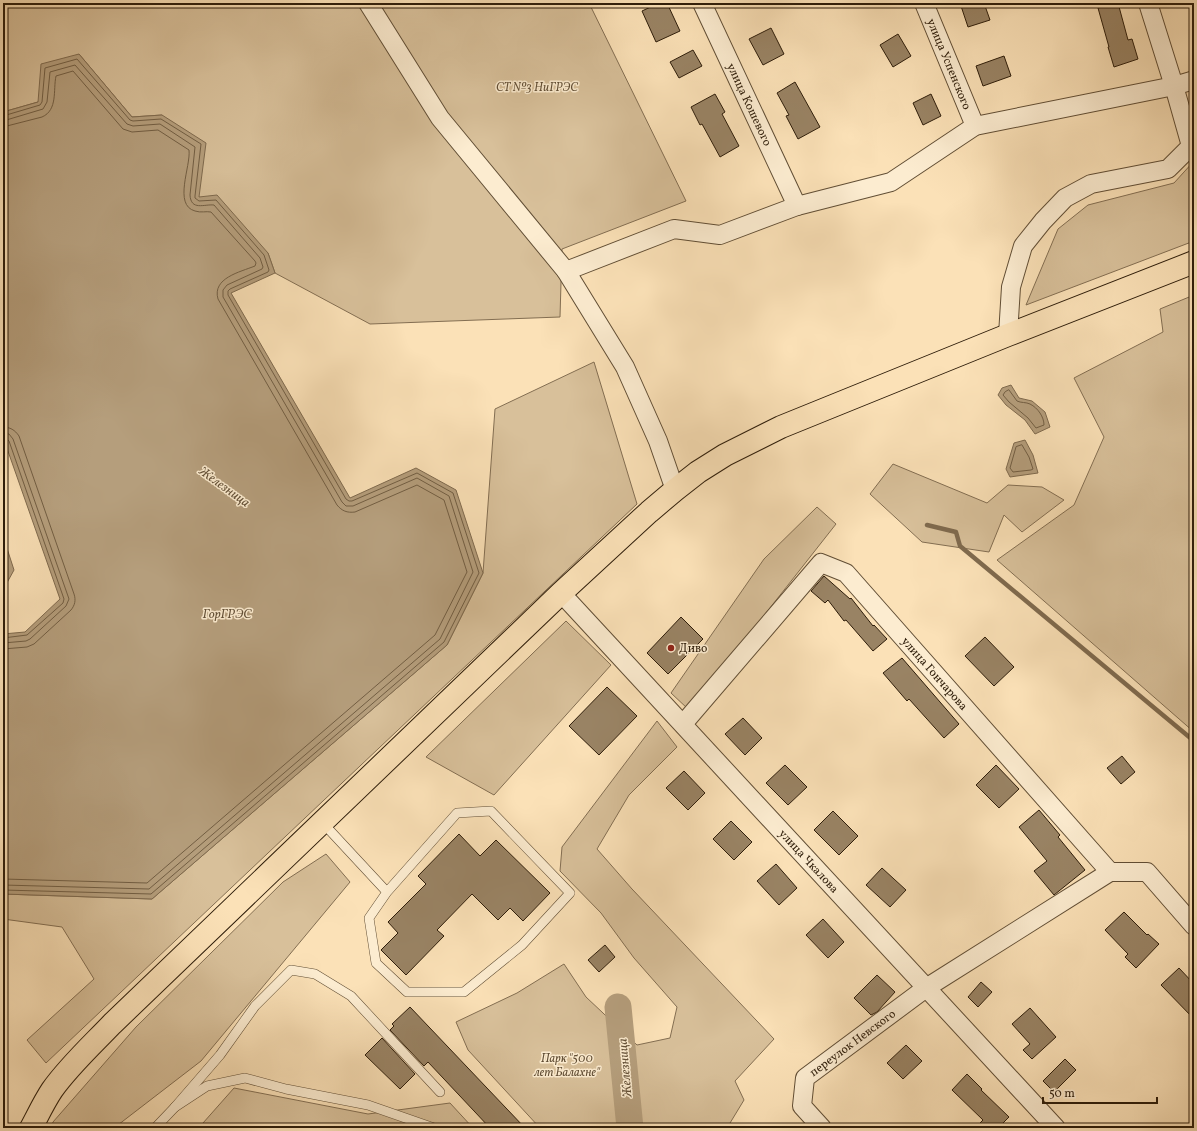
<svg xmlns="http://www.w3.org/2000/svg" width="1197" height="1131" font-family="Vollkorn,serif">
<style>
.green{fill:#d8c09a;stroke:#836e52}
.water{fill:#b59e7c;stroke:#7f6a4e}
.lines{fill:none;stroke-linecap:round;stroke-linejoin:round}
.shore{stroke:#725e43;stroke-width:1}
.stream{stroke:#7f6a4e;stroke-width:4.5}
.river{stroke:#b59e7c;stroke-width:27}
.building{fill:#998364;stroke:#2e1d0a}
.lane-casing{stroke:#614e35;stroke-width:10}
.street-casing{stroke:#614e35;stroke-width:20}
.primary-casing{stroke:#2e1d0a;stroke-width:24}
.lane{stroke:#fcecd0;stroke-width:9}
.street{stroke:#fcecd0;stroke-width:18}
.primary{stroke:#fbe1b7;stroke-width:22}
.poi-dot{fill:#8f2418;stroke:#fcecd0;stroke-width:1.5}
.labels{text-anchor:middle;stroke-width:3;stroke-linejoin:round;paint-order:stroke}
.street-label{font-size:12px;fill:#2e1d0a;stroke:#fcecd0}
.park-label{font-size:12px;font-style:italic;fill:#614e35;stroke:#fcecd0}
.poi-label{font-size:12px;fill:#2e1d0a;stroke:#fcecd0;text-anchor:start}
.water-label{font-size:13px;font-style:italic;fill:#645138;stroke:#fcecd0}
</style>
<rect width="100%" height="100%" fill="#fbe1b7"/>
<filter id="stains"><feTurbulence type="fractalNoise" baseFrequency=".005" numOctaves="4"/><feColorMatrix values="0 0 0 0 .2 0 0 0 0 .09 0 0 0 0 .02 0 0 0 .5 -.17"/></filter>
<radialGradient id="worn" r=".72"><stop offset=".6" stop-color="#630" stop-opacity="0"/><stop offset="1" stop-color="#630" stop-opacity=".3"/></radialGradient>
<!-- green -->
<g class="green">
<polygon points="3,3 589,3 686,201 562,249 560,317 370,324 275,273 268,253 199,197 162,115 132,117 79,54 38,102 3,112"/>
<polygon points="1194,161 1194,241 1026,305 1058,229 1088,205 1174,183"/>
<polygon points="1194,295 1194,732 997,560 1074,505 1104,437 1074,378 1163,332 1160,309"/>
<polygon points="594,362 637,504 46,1063 27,1040 94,979 62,927 3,919 3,894 152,899 447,645 483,573 495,409"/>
<polygon points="893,464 987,503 1008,485 1042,487 1064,500 1022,532 1004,515 989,552 922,542 870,494"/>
<polygon points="817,507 836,524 729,660 688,709 671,693 764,559"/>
<polygon points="566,621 611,665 494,795 426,757"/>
<polygon points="657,721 677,747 629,795 597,849 632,889 774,1039 735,1081 744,1100 727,1128 540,1128 468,1050 456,1022 517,993 564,964 586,997 637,1045 670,1038 677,1007 634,958 601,913 560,871 562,847"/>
<polygon points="326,854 350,882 201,1061 114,1128 51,1128 53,1122 136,1027 283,882"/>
<polygon points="234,1088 368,1114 450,1103 473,1128 214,1128 203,1123"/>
</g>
<!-- water -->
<g class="water">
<polygon points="79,54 132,117 162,115 206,143 199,197 217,195 268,253 275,273 231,293 350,498 416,468 456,490 483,573 447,645 152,899 3,894 3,634 25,632 60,599 3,437 3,112 38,102 41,64"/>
<polygon points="1011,385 1019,398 1032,401 1045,412 1050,427 1035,434 1025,420 1006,405 998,395 1002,388"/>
<polygon points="1025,440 1033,455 1038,473 1010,477 1006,469 1014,443"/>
<polygon points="3,536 14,570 3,590"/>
</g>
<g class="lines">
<!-- shore -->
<g class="shore">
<polyline points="3,116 40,105 42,102 45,68 77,59 130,120 133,121 161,119 201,144 195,196 195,198 199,201 216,200 264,255 269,270 268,272 230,289 228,291 228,295 346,499 349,501 352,501 417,473 453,493 479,573 444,642 151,894 3,890"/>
<path d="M3 121 43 109 47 102 50 72 75 65 127 124 133 126 160 124 195 147 190 195C191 211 204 204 214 205L260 258 263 267 262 269 227 285 223 290V297L342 502 346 506H353L417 478 449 496 473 572 440 639 149 889 3 885"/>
<path d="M3 127 42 117C58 110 53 90 56 76L73 71 123 129 132 132 158 130 189 150C191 166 173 205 195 211 201 213 206 211 211 212L255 261 256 263 255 266C240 272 212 278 218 299L337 505C342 511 347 513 355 512L417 485 444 500 467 572 435 635 147 883 3 879"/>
<path d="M1009 390 1017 401C1021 403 1026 402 1030 404 1038 408 1044 417 1044 425L1036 428 1028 418 1009 402 1003 395 1005 392Z"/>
<path d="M3 427C10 427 15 430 19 436L74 594C76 600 75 605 71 610L34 644 27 647 3 649"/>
<polyline points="3,433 9,434 13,439 69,599 66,606 30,639 26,641 3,643"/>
<polyline points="3,438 6,438 9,441 64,599 63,603 27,635 3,638"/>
<polygon points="1022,445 1029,457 1033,469 1031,470 1013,472 1010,468 1016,447"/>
</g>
<!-- stream -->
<polyline class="stream" points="927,525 956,532 960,546 1194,741"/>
<!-- river -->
<polyline class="river" points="618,1007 630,1128"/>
</g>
<!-- building -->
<g class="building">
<polygon points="659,3 667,3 680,31 656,42 642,11"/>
<polygon points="970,3 984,3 990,20 968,27 961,6"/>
<polygon points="1118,3 1128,40 1132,39 1138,59 1114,67 1108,47 1109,47 1098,8"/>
<polygon points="771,28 784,54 763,65 749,39"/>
<polygon points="898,34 911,56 893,67 880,45"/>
<polygon points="693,50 702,66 679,78 670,62"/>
<polygon points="1004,56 1011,76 983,86 976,66"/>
<polygon points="795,82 820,127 798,139 786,116 789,115 777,93"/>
<polygon points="715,94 725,112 722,114 739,146 720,157 702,124 700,125 691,107"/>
<polygon points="931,94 941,116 923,125 913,103"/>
<polygon points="824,576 850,599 851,598 873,626 874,625 887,639 873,651 846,620 844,621 828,600 825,603 811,591"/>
<polygon points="681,617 703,639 668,674 647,653"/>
<polygon points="985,637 1014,667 994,686 965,656"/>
<polygon points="902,658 959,724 944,738 909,699 907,701 883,673"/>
<polygon points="607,687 637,716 599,755 569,726"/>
<polygon points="743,718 762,738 745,755 725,734"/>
<polygon points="1122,756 1135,772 1121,784 1107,768"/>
<polygon points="785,765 807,787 788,805 766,783"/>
<polygon points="996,765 1019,789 999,808 976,785"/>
<polygon points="684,771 705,793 688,810 666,788"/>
<polygon points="1039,810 1060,835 1058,837 1085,870 1054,895 1034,871 1047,861 1019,827"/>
<polygon points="833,811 858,836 839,855 814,830"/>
<polygon points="731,821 752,842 734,860 713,839"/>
<polygon points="459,834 480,856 496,840 550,893 523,921 510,908 498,920 472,894 437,930 444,936 406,975 381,950 398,933 388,922 426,884 418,876"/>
<polygon points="776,864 797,888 779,905 757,881"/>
<polygon points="882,868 906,890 890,907 866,885"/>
<polygon points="1124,912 1147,935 1148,934 1159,944 1136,968 1125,957 1128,954 1105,930"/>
<polygon points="823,919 844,942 828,958 806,935"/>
<polygon points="605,945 615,957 599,972 588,960"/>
<polygon points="1179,968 1194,984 1194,1019 1161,985"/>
<polygon points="877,975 895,992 877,1012 871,1015 854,998"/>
<polygon points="981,982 992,992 978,1007 968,997"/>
<polygon points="410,1007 525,1128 490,1128 428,1062 424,1066 390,1030 394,1026 392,1024"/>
<polygon points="1030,1008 1056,1037 1032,1059 1023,1050 1030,1044 1012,1024"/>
<polygon points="382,1038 415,1074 400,1089 365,1055"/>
<polygon points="906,1045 922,1061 903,1079 887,1063"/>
<polygon points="1065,1059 1076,1070 1054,1092 1043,1081"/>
<polygon points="967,1074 982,1089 981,1090 1009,1117 998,1128 975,1128 983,1120 952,1090"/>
</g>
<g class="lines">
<defs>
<g id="lane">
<polyline points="322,822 387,892 369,918 376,963 407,992 464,992 522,945 570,893 491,811 457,813 387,892"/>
<polyline points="175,1107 220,1055 255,1006 291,970 315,974 351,996 440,1092"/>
<polyline points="155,1128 175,1107 207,1086 245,1078 286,1089 368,1105 434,1128"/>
</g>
<g id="street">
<polyline points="368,3 440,118 566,271"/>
<path id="s1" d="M702 3 797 206"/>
<path id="s2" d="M924 3 975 126"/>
<polyline points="1008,335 1011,287 1023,246 1043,221 1065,198 1091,184 1168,169 1191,146 1174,86 1148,3"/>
<polyline points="675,490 658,441 625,367 566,271 674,229 720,235 797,206 891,182 975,126 1174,86 1194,80"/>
<path id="s3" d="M561 593 1056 1128"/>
<path id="s4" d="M683 724 821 563 846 573 1110 872H1147L1194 926"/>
<path id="s5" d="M822 1128 802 1106 805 1078 926 988 1110 872"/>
</g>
<path id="primary" d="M31 1128C38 1115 44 1102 52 1090 69 1066 92 1045 112 1024L561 593 649 512 675 490 698 472 725 455 781 427 1008 335 1194 262"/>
</defs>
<!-- lane casing -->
<use href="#lane" class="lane-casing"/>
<!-- street casing -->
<use href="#street" class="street-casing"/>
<!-- primary casing -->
<use href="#primary" class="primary-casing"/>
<!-- lane -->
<use href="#lane" class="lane"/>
<!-- street -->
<use href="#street" class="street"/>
<!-- primary -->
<use href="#primary" class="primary"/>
</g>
<!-- markers -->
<circle class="poi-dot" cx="671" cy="648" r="4"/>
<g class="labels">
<!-- street labels -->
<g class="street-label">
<text dy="4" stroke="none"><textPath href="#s2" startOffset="66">улица Успенского</textPath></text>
<text dy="4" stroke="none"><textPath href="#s1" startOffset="112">улица Кошевого</textPath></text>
<text dy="4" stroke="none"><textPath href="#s4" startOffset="373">улица Гончарова</textPath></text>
<text dy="4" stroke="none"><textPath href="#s3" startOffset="365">улица Чкалова</textPath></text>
<text dy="4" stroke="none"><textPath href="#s5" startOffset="117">переулок Невского</textPath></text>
</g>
<!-- park labels -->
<g class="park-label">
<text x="537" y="91">СТ №3 НиГРЭС</text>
<text x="567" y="1062">Парк "500<tspan x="567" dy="14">лет Балахне"</tspan></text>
</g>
<!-- poi labels -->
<g class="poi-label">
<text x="679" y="652">Диво</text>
</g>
<!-- water labels -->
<g class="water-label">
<text transform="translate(225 486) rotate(36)" y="5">Железница</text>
<text x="227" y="618">ГорГРЭС</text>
<text transform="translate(624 1068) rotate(-95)" y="5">Железница</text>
</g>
</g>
<!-- margin -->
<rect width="1197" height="1131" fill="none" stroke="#fbe1b7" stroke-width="16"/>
<rect x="4" y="4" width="1189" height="1123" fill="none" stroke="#2e1d0a" stroke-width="2"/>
<rect x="8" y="8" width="1181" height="1115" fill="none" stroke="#2e1d0a"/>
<!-- scale -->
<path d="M1043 1097v6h114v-6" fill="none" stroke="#2e1d0a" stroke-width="2"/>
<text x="1049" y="1097" font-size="12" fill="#2e1d0a" stroke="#fcecd0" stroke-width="3" paint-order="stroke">50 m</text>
<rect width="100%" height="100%" filter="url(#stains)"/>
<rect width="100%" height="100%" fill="url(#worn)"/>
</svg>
